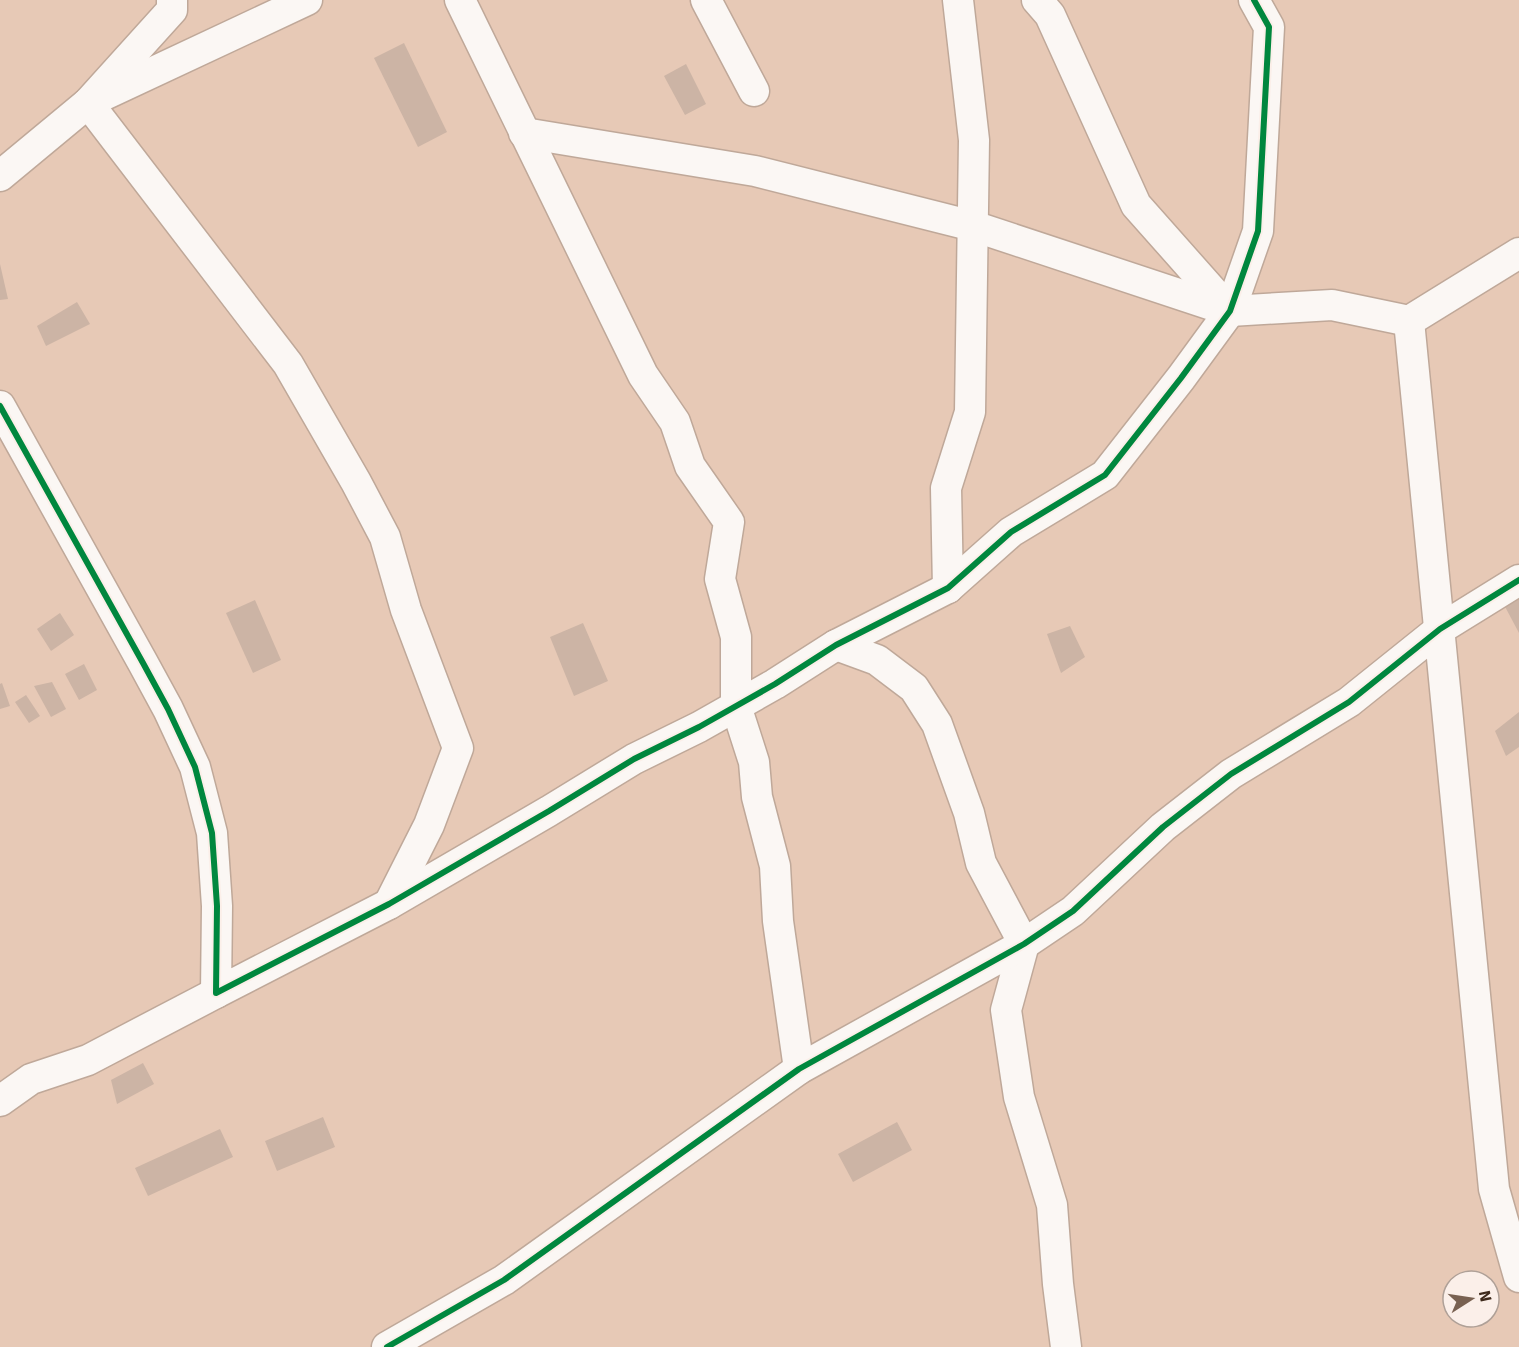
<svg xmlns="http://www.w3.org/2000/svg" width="1519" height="1347" font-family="Signika,sans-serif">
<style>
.building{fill:#ccb4a5}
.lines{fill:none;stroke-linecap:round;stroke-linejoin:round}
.minor-casing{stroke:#bfa899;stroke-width:33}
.minor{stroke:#fbf7f4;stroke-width:30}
.cycleway-casing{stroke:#fbefe9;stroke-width:10}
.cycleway{stroke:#00873e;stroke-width:6}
</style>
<rect width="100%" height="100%" fill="#e7c9b6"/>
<!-- building -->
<g class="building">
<polygon points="404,43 447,132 418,147 374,58"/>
<polygon points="686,64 706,104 685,115 664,76"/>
<polygon points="0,264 8,299 0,300"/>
<polygon points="77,302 90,324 46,346 37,326"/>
<polygon points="1519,592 1519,633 1502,601"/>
<polygon points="255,600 281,660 253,673 226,613"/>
<polygon points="60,613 74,635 51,651 37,629"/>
<polygon points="583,623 608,681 574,696 550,637"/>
<polygon points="1070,626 1085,657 1061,673 1047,634"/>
<polygon points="84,664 97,690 79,700 65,674"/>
<polygon points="52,682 66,709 51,717 34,686"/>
<polygon points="2,683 10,706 0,709 0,684"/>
<polygon points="26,695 40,716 29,723 15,702"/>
<polygon points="1519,712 1519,747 1506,756 1495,731"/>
<polygon points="143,1063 154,1084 117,1104 111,1080"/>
<polygon points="323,1117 335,1147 277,1171 265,1141"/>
<polygon points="897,1122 912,1150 853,1182 838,1154"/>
<polygon points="220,1129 233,1157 148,1196 135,1168"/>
</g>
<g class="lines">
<defs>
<g id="minor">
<polyline points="460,0 643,375 675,422 690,466 729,522 720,579 736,637 736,706 754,762 757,797 775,866 778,921 799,1069"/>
<polyline points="706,0 754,91"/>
<polyline points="1037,0 1050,15 1136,205 1230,311"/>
<polyline points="102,96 307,0"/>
<polyline points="88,103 288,364 356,482 385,537 406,610 458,748 429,825 389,904"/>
<polyline points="524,133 755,171 973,226 1230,311 1332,305 1409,321 1519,253"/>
<polyline points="0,176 88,103 172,10 172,0"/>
<polyline points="1409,321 1494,1189 1519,1277"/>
<polyline points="0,406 143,663 168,709 195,767 212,833 217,906 216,993 389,904 549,811 634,759 699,727 775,684 836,645 948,588 1011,532 1105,475 1181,378 1230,311 1258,231 1269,27 1254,0"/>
<polyline points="948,588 946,488 970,412 974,140 958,0"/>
<polyline points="836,645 877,660 914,688 937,724 969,813 981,863 1024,944 1006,1010 1019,1097 1052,1205 1058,1284 1066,1347"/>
<polyline points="0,1101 31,1079 88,1060 216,993"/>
<polyline points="387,1347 504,1280 799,1069 1024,944 1073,911 1163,827 1231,774 1349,702 1440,629 1519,580"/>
</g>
</defs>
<!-- minor casing -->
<use href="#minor" class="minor-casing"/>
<!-- minor -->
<use href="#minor" class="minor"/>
<defs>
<g id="cycleway">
<polyline points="0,406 143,663 168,709 195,767 212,833 217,906 216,993 389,904 549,811 634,759 699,727 775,684 836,645 948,588 1011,532 1105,475 1181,378 1230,311 1258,231 1269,27 1254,0"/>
<polyline points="387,1347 504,1280 799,1069 1024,944 1073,911 1163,827 1231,774 1349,702 1440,629 1519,580"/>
</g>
</defs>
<!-- cycleway casing -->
<use href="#cycleway" class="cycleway-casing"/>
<!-- cycleway -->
<use href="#cycleway" class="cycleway"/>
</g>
<!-- north arrow -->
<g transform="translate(1471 1299) rotate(78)"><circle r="28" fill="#fbefe9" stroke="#afa097" stroke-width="1.5"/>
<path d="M0-4.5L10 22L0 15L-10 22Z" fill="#796151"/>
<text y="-9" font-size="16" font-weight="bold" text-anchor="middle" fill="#3e291b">N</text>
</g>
</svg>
